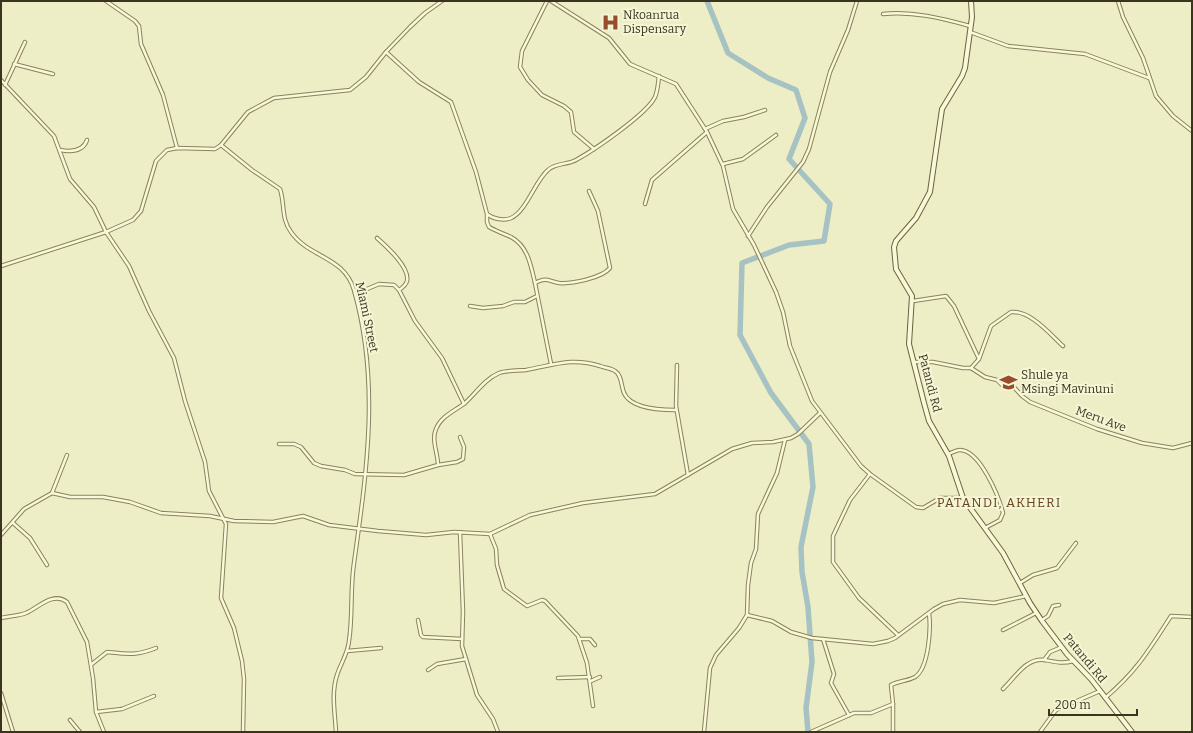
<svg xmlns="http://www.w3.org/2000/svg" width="1193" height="733" font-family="Bitter,serif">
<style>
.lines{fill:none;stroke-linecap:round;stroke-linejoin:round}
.river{stroke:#a7c2c2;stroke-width:5.5}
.street-casing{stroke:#8a825b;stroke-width:4.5}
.secondary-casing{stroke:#6c633f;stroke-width:6}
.street{stroke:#f9f9d9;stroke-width:2.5}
.secondary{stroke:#f9f9d9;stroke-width:4}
.labels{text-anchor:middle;stroke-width:4;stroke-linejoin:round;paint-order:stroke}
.poi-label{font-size:12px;fill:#3a341f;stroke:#f5f6d5;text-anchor:start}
.street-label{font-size:12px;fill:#3a341f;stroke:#f5f6d5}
.neighbourhood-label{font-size:13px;letter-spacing:1px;fill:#66441f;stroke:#f5f6d5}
</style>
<rect width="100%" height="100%" fill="#eeeec6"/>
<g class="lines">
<!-- river -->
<polyline class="river" points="707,1 728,53 768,78 796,90 805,118 789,159 830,204 824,241 789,245 742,263 740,335 771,393 809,444 813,487 801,547 802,572 808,607 812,662 806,708 808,732"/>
<defs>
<g id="street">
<polyline points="106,1 135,21 139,26 141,44 163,95 177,148"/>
<polyline points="547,1 522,51 520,67 528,80 542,95 564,106 571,112 574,132 594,149"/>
<polyline points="551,1 609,38 630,64 676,84 707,132 723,166 733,209 754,245 776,292 783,312 790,346 812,401 861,466 870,474 916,507 923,508 940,498 963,498"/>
<polyline points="1118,1 1123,17 1143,58 1156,96 1173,116 1192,131"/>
<path d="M883 14C913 11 941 18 970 26"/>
<polyline points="970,32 1008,46 1085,54 1149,78"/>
<path d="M386 52 419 82 451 102 476 172 487 214C493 219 504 221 511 218 526 212 535 181 548 170 555 163 567 165 576 160 594 150 647 114 655 97 658 90 658 83 659 76"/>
<polyline points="14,64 53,74"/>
<polyline points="1,80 54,136 70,179 94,207 106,232 129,266 149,311 174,358 185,401 205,462 209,491 226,524 221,598 234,628 242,661 244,679 243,732"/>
<polyline points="5,85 25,42"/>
<polyline points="705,129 723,121 744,117 765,110"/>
<path d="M221 145 252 170 280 189C285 204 281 219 291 232 309 258 344 256 354 290 380 381 367 470 354 563 350 589 353 615 349 641 348 653 341 663 337 675 331 693 335 713 336 732"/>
<path d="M60 150C71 152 83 152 87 140"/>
<polyline points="723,164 743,159 776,135"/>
<polyline points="645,204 652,180 707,132"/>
<path d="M487 215V222L489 227C496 231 504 234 511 237 528 246 531 266 535 283"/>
<polyline points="748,236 767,207 803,162 809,149 830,72 848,30 857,1"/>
<path d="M377 238C386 246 410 267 407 281 406 285 402 288 399 290"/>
<polyline points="1,266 106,232 133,220 141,211 156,161 167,150 177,148 215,149 221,145 248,112 274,98 350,90 366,77 386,52 410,27 425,13 442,1"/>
<polyline points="355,294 379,284 394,285 399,290 415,321 442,358 464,404"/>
<polyline points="913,301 946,296 954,306 979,359"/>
<polyline points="470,306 483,308 503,306 514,302 525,302 537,296"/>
<path d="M914 362H933L963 368H971L979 359 991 326 1011 312C1030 310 1050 334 1063 346"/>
<path d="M551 364 535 283C547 277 548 281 559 283 572 284 602 278 610 268L598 211 589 191"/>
<polyline points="677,365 676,406 688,475"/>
<polyline points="971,368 985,377 997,380 1002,385 1011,384 1022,396 1030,402 1097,429 1142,443 1173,448 1192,443"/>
<path d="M279 444H294L301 447 314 463 321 466 345 470 355 474 404 475 438 465C438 453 431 440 436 429 441 416 455 411 465 403 476 393 485 379 499 373 507 370 517 371 526 370 554 365 572 357 600 366 605 368 611 368 615 371 622 375 621 386 624 393 631 409 662 410 676 410"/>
<path d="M948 454C952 453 956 450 960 450 980 450 999 497 1003 513L1000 520 985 528"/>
<polyline points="438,465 457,462 463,459 464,447 460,437"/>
<polyline points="870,474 850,500 833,536 833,562 859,598 898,635"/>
<polyline points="52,493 67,455"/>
<polyline points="13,523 30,538 47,565"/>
<polyline points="460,532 463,612 462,646 477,695 493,719 498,732"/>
<polyline points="490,534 496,549 497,565 504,589 527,606 542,600 545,601 578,636 587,663 593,706"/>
<polyline points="1,535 24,509 52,493 70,497 103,497 130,502 161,513 210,516 234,521 273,522 303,516 329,525 378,531 426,535 454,532 490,534 530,515 583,503 655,494 732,449 752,443 773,442 791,438 798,434 820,413"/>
<polyline points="1020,583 1033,575 1057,568 1076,543"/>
<polyline points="747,615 772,621 791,632 812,638 873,644 888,641 895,638 934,609 943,604 960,600 994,603 1026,596"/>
<path d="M1 618C9 616 19 616 26 613 38 608 53 591 67 602L87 642 93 678 96 712 104 732"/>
<polyline points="418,620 421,635 423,637 462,639"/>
<polyline points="1042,620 1048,616 1053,606 1059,605"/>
<polyline points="1003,630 1036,613"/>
<polyline points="579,639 590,639 595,645"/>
<polyline points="823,639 834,674 831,683 849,715"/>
<polyline points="347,651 381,648"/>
<polyline points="1044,660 1050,652 1062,647"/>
<path d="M92 664 107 652C127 654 136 656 156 648"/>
<polyline points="428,670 437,664 466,659"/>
<polyline points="558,678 590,677"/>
<polyline points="591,681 600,677"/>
<path d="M1003 689C1015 678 1026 657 1045 660 1055 662 1063 664 1073 661"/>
<polyline points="1,693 13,732"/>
<path d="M1105 698C1137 671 1149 650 1171 616L1192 617"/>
<polyline points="96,712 122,709 154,696"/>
<polyline points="70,720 80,732"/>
<polyline points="704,732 710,668 716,655 739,628 747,615 748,585 751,563 756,549 758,514 777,473 785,440"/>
<polyline points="811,732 854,713 871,713 893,704"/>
<path d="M893 732V704L891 685C898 681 908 681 915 677 929 668 931 628 929 613"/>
<polyline points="1040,732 1056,710 1100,691"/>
</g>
<polyline id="secondary" points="971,1 972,17 965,68 962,76 942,109 930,192 916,218 896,241 894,247 896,269 912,296 909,344 924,403 929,421 949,456 963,498 1003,553 1030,603 1042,621 1067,654 1091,679 1132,732"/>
</defs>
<!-- street casing -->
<use href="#street" class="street-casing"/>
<!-- secondary casing -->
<use href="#secondary" class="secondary-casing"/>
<!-- street -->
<use href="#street" class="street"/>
<!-- secondary -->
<use href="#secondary" class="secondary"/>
</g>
<!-- icons -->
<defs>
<symbol id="hospital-bare" viewBox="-9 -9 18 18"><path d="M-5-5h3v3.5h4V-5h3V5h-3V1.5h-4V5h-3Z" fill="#994c2c" stroke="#f5f6d5" stroke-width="2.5" paint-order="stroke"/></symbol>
<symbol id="school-bare" viewBox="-9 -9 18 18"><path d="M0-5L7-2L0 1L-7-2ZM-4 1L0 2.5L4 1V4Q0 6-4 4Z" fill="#994c2c" stroke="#f5f6d5" stroke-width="2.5" paint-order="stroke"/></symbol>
</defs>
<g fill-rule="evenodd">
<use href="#hospital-bare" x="598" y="10" width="25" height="25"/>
<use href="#school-bare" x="996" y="370" width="25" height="25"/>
</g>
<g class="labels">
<!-- poi labels -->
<g class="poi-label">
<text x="623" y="19">Nkoanrua<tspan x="623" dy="14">Dispensary</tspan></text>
<text x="1021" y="379">Shule ya<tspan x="1021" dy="14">Msingi Mavinuni</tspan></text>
</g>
<!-- street labels -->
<g class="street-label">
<text transform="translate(367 317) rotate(78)" y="4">Miami Street</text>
<text transform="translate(930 383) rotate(75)" y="4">Patandi Rd</text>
<text transform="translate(1101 419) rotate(20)" y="4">Meru Ave</text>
<text transform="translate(1085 658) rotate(50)" y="4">Patandi Rd</text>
</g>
<!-- neighbourhood labels -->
<g class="neighbourhood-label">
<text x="999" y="507">PATANDI, AKHERI</text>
</g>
</g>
<!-- border -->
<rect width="1193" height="733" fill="none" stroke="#3a341f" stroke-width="4"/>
<!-- scale -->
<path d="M1049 709v6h88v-6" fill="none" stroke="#3a341f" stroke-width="2"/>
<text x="1055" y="709" font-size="12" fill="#3a341f" stroke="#f5f6d5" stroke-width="3" paint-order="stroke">200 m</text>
</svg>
